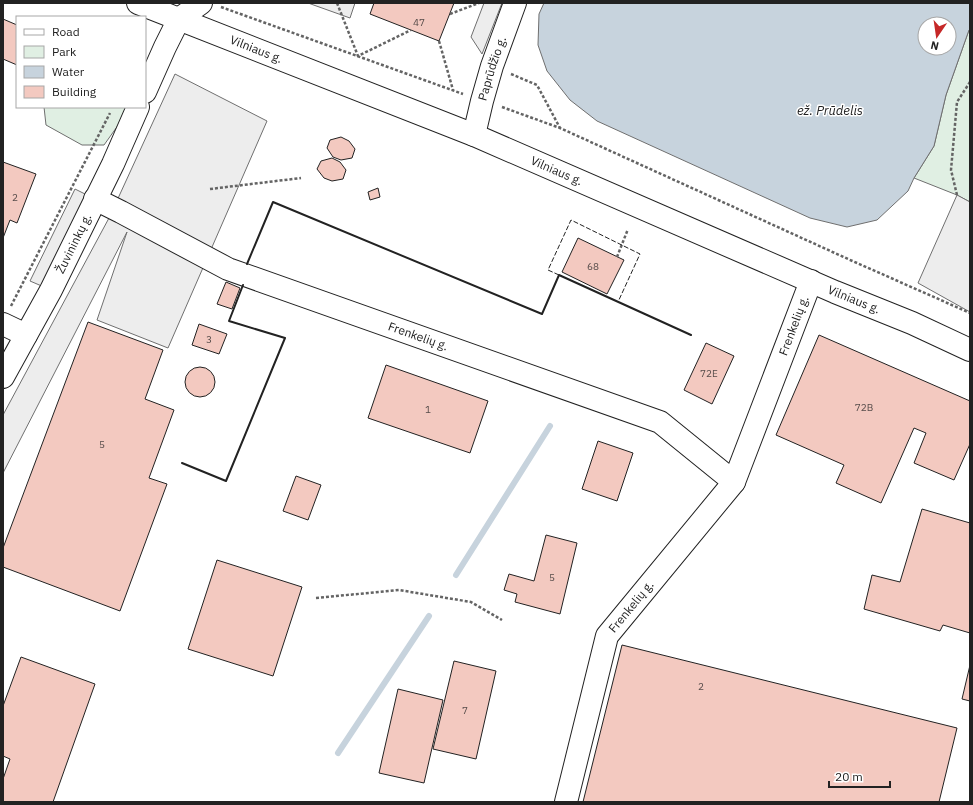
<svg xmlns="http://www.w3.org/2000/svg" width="973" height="805" font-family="'IBM Plex Sans',sans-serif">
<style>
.green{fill:#e0efe3;stroke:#6f6f6f}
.parking{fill:#ededed;stroke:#6f6f6f}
.water{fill:#c7d3dd;stroke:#6f6f6f;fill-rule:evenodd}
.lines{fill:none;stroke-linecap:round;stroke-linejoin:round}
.stream{stroke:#c7d3dd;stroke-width:6}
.building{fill:#f3c9c0;stroke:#222}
.minor-casing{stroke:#222;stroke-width:24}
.highway-casing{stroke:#222;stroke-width:24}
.path{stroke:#646464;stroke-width:2.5;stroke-dasharray:3 2;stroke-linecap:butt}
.minor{stroke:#fff;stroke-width:22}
.highway{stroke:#fff;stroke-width:22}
.fence{stroke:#222;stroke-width:1;stroke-dasharray:5 2;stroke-linecap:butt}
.wall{stroke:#222;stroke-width:2}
.labels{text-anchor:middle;stroke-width:3;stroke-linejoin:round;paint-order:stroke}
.number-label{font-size:10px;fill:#564c4a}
.street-label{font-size:12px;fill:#222;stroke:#fff}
.water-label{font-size:13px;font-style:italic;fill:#222;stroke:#fff}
</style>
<rect width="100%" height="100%" fill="#fff"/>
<!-- green -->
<g class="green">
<polygon points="970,29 970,202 957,195 914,178 934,146 946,95 969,30"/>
<polygon points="44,107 127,107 119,124 104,145 82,145 46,125"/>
</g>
<!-- parking -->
<g class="parking">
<polygon points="308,3 355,3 350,18"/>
<polygon points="484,3 502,3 482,54 471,37"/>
<polygon points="175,74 267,121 168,348 97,320 127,232 3,473 3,415 109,218"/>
<polygon points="75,189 95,199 51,290 30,281"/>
<polygon points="957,195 970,202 970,312 918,283"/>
</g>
<!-- water -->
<path class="water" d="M544 3H970V29L969 30 946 95 934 146 914 178 908 191 877 220 847 227 810 218 597 121 570 100 547 71 538 45 539 14ZM925 24H949V48H925Z"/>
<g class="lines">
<!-- stream -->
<g class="stream">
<polyline points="456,575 550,426"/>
<polyline points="338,753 429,616"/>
</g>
</g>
<!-- building -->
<g class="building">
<polygon points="374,3 454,3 439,41 370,14"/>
<polygon points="3,19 17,25 17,65 3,59"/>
<polygon points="341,137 349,141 355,149 352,158 341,160 333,157 327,148 330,140"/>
<polygon points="332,158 340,162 346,170 343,179 332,181 324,178 317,169 321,161"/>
<polygon points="3,162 36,174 17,223 10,220 3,238"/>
<polygon points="378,188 380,197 370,200 368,192"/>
<polygon points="578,238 624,260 607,294 562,272"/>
<polygon points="226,282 240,288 232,309 217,304"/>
<polygon points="88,322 163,350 145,399 174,410 149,478 167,484 120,611 3,567 3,548"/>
<polygon points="199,324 227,334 219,354 192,345"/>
<polygon points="819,335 970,401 970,444 954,480 914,463 926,433 914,428 881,503 836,483 844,465 776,435"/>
<polygon points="706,343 734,356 712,404 684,390"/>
<polygon points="386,365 488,401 470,453 368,418"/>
<circle cx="200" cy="382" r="15"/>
<polygon points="598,441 633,453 617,501 582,489"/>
<polygon points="296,476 321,485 308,520 283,511"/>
<polygon points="922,509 970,523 970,633 943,625 940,631 864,609 872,575 900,582"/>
<polygon points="546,535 577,543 560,614 515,602 517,594 504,590 509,574 534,581"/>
<polygon points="217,560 302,587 273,676 188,649"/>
<polygon points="622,645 957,728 939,802 583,802"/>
<polygon points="21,657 95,684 53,802 3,802 3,779 10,759 3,756 3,706"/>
<polygon points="454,661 496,671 476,759 433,749"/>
<polygon points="970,665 970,701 962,699"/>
<polygon points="398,689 443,700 424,783 379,773"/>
</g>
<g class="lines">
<defs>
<g id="minor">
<polyline points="145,92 165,47 179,19 201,3"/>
<path id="s1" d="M474 135 482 101 492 66 515 3"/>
<path id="s2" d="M95 199 121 212 228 269 660 422 734 482"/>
<polyline points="3,324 26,335"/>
<path id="s3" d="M3 377 51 290 113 164 138 107"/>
<path id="s4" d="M566 802 607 636 734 482 811 281"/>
</g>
<g id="highway">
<path id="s5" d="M138 3 474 135 835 292 912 323 970 350"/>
</g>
</defs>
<!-- minor casing -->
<use href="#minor" class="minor-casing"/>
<!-- highway casing -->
<use href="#highway" class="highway-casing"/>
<!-- path -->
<g class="path">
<polyline points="337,3 358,56 411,30"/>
<polyline points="221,7 463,94"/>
<polyline points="450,14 479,3"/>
<polyline points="439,41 453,90"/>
<polyline points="511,74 537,85 560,128"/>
<polyline points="502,107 560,128 848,259 970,313"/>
<polyline points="210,189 301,178"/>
<polyline points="957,195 951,170 957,102 970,82"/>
<polyline points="617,257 628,229"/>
<polyline points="11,306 110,113"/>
<polyline points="316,598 399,590 471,602 502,620"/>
</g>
<!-- minor -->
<use href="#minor" class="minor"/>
<!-- highway -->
<use href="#highway" class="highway"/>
<!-- fence -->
<polyline class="fence" points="559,275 548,270 571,220 640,254 618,302"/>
<!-- wall -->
<g class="wall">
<polyline points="247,264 273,202 542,314 559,275 691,335"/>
<polyline points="182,463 226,481 285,338 229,321 243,285"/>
</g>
</g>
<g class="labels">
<!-- number labels -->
<g class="number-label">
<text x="419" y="26">47</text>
<text x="15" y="201">2</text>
<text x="593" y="270">68</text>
<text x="209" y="343">3</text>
<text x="709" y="377">72E</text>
<text x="864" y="411">72B</text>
<text x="428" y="413">1</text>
<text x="102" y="448">5</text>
<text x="552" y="581">5</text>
<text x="701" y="690">2</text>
<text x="465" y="714">7</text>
</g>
<!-- street labels -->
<g class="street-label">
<text dy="4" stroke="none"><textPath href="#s5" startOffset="127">Vilniaus g.</textPath></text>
<text dy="4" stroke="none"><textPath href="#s1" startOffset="69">Paprūdžio g.</textPath></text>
<text dy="4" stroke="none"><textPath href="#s5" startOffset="451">Vilniaus g.</textPath></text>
<text dy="4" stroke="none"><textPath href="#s3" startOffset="151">Žuvininkų g.</textPath></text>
<text dy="4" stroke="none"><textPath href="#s5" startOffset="775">Vilniaus g.</textPath></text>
<text dy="4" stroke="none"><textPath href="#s4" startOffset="538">Frenkelių g.</textPath></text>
<text dy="4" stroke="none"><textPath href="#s2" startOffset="352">Frenkelių g.</textPath></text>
<text dy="4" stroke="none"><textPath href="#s4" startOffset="209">Frenkelių g.</textPath></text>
</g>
<!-- water labels -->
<g class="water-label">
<text x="830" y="115">ež. Prūdelis</text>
</g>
</g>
<!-- border -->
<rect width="973" height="805" fill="none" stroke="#222222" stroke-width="8"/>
<!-- legend -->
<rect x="16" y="16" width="130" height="92" fill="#ffffff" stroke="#a7a7a7"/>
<rect x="24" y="29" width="20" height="6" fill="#ffffff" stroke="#a7a7a7"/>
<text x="52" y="36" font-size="12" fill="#222222">Road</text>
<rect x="24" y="46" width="20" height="12" fill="#e0efe3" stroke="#a7a7a7"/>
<text x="52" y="56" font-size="12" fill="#222222">Park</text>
<rect x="24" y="66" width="20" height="12" fill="#c7d3dd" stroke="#a7a7a7"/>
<text x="52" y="76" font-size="12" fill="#222222">Water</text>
<rect x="24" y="86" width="20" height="12" fill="#f3c9c0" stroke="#a7a7a7"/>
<text x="52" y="96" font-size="12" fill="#222222">Building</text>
<!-- north arrow -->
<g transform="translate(937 36) rotate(193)"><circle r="19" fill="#ffffff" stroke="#a7a7a7"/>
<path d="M0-3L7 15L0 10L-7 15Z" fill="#c62828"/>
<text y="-6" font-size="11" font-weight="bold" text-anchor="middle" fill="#222222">N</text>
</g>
<!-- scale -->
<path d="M829 781v6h61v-6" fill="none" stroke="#222222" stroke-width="2"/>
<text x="835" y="781" font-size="12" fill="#222222" stroke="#ffffff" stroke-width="3" paint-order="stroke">20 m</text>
</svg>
